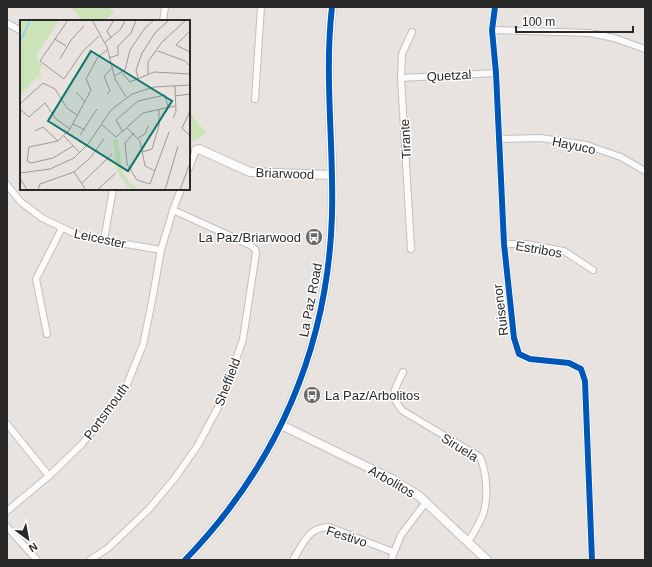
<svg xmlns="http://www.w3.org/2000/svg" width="652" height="567" font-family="Helvetica,sans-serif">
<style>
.green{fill:#cce2b7}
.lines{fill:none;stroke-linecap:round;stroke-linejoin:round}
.minor-casing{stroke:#c1bfc0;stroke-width:8}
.tertiary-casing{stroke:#c1bfc0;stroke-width:10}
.secondary-casing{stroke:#c1bfc0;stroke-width:10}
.minor{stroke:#fcfbfa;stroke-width:6}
.tertiary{stroke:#fcfbfa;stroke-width:8}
.secondary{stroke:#fcfbfa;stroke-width:9}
.cycleway-casing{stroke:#fff;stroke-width:8}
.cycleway{stroke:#0057b8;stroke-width:6}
.labels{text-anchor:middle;stroke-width:3;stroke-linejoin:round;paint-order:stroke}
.street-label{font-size:13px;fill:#292929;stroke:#fff}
.poi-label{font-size:13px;fill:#292929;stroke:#fff;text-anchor:end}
.inset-river{fill:none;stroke:#92d8e9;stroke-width:2}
.inset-road{fill:none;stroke:#9c9996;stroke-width:1}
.view{fill:#0f766e;fill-opacity:0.15;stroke:#0f766e;stroke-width:2}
.inset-edge{fill:none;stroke:#292929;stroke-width:2}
</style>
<rect width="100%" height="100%" fill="#e8e3de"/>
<!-- green -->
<g class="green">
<polygon points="71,7 110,7 114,11 105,21 82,21"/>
<polygon points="189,110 195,120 207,133 189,143"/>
</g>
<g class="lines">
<defs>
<g id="minor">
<polyline points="495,7 492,30 496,73 504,244 514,338 519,354 530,359 569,363 581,369 585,381 592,560"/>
<polyline points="163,21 165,7"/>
<polyline points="7,23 21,31"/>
<polyline points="492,30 590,33 614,38 645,49"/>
<polyline points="401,78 496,73"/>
<polyline points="255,99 261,7"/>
<polyline points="499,139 541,138 586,145 621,157 645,171"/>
<polyline points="189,168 196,150"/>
<polyline points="7,185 21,202 42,218 80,236 161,250"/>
<polyline points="104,240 113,189"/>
<polyline points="504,244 526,244 564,251 593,270"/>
<polyline points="411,249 401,78 402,54 412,32"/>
<polyline points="47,334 36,279 62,228"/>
<path d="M403 372C395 390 388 395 403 411L480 457C487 473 489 500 482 517 478 526 473 534 468 542"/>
<polyline points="7,424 49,476"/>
<polyline points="7,511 49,476 82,444 125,389 143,345 152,301 161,250 173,210 181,189"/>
<polyline points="7,527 37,560"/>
<polyline points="90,560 108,548 149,509 175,478 198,445 223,398 243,339 256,253 255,249 250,245 173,210"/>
<path d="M293 560C303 544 308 527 329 527L393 552"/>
<polyline points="391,560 401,535 426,502"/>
</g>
<g id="tertiary">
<polyline points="196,150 199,149 250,172 332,175"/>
<polyline points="281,425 392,479 419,496 487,560"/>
</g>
<path id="secondary" d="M185 560C277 465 328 348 332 215 334 146 324 76 332 7"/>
</defs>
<!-- minor casing -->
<use href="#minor" class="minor-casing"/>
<!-- tertiary casing -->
<use href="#tertiary" class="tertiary-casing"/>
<!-- secondary casing -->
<use href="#secondary" class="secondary-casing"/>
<!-- minor -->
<use href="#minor" class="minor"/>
<!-- tertiary -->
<use href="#tertiary" class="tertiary"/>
<!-- secondary -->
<use href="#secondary" class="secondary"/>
<defs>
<g id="cycleway">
<polyline points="495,7 492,30 496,73 504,244 514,338 519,354 530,359 569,363 581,369 585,381 592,560"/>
<path d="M185 560C277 465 328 348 332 215 334 146 324 76 332 7"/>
</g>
</defs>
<!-- cycleway casing -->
<use href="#cycleway" class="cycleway-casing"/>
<!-- cycleway -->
<use href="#cycleway" class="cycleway"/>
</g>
<!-- icons -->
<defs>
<symbol id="bus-disc" viewBox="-11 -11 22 22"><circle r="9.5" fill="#6c6a68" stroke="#fff"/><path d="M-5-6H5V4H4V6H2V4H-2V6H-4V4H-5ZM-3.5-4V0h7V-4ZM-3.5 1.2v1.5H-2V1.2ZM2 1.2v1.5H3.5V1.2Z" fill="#fff"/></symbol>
</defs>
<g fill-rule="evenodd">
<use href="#bus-disc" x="304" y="227" width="20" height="20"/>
<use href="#bus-disc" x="302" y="385" width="20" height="20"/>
</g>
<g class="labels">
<!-- street labels -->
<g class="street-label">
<text transform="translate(449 75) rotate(-3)" y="5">Quetzal</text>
<text transform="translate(405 139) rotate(-93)" y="5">Tirante</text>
<text transform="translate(574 145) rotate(12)" y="5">Hayuco</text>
<text transform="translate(285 173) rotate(2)" y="5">Briarwood</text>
<text transform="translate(100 238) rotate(12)" y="5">Leicester</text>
<text transform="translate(539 249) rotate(10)" y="5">Estribos</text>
<text transform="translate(310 300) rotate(-79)" y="5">La Paz Road</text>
<text transform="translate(500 310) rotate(-97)" y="5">Ruisenor</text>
<text transform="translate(227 382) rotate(-69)" y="5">Sheffield</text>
<text transform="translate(106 411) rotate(-54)" y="5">Portsmouth</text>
<text transform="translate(460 447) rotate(32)" y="5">Siruela</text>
<text transform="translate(392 481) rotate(30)" y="5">Arbolitos</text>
<text transform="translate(347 536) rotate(18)" y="5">Festivo</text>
</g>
<!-- poi labels -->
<g class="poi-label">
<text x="301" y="242">La Paz/Briarwood</text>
<text x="325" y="400" text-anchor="start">La Paz/Arbolitos</text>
</g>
</g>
<!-- overview -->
<g transform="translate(20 20)">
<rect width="170" height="170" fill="#e8e3de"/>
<path d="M0 0H39L16 36 22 46 19 51 22 54 19 55 21 61 17 57 0 76ZM93 119H97L103 153 109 162 120 170H110L111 168 107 166 97 151Z" fill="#cce2b7"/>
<path class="inset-river" d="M0 22 10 0"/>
<path class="inset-road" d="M48 0 20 41 44 59 63 31 79 16M72 0 87 27 95 59 106 77M170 11 156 25 170 32M91 18 87 11 94 0M35 19 46 26M84 23 101 9 105 0M138 31 165 41 170 46M89 38 98 35V26L111 13 116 0M40 39 51 20 64 6M102 53 110 62 134 52 170 54M128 54V42L142 22 166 0M94 56 105 50 110 30 125 8 134 0M118 58 116 50 122 33 135 13 149 0M56 72 65 82M87 74 90 71 84 56 92 48M155 76 170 74M0 84 23 63 35 69 47 88 57 95M0 89 9 97 25 83 36 99 50 109M170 91 162 108 170 116M153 98 156 92 155 66M53 104 65 110M82 105 96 117 123 93 155 86M107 108 120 121 125 146 135 151M15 111 23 107 38 121M103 112 96 100 118 81 145 75 148 87M114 113 105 123 107 144 117 160 130 164 149 112M60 115 77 89M44 116 60 133M118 118 125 114 128 106M53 126 33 138 11 143 7 141 9 127 38 121 50 109 71 70 66 59 78 37 87 30M122 132 132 129 139 106V89M54 152 66 170M0 153 30 149 54 138 68 124 91 90 112 74 134 67 170 65M0 158 7 170M62 163 92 134M18 170 20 164 54 152 70 138 84 119M77 170 96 153M145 170 158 126M160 170 170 143"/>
<path class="view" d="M71 31 152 81 108 151 28 101Z"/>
<rect width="170" height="170" class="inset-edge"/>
</g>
<!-- border -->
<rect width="652" height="567" fill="none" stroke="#292929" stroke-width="16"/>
<!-- north arrow -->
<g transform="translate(28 539) rotate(148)" stroke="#ffffff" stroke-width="3" paint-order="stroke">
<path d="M0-3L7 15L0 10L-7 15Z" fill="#292929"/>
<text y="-6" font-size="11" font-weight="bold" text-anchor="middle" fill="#292929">N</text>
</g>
<!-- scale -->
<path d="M516 26v6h117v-6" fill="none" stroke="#292929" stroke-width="2"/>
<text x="522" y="26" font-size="12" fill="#292929" stroke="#ffffff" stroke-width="3" paint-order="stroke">100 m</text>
</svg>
